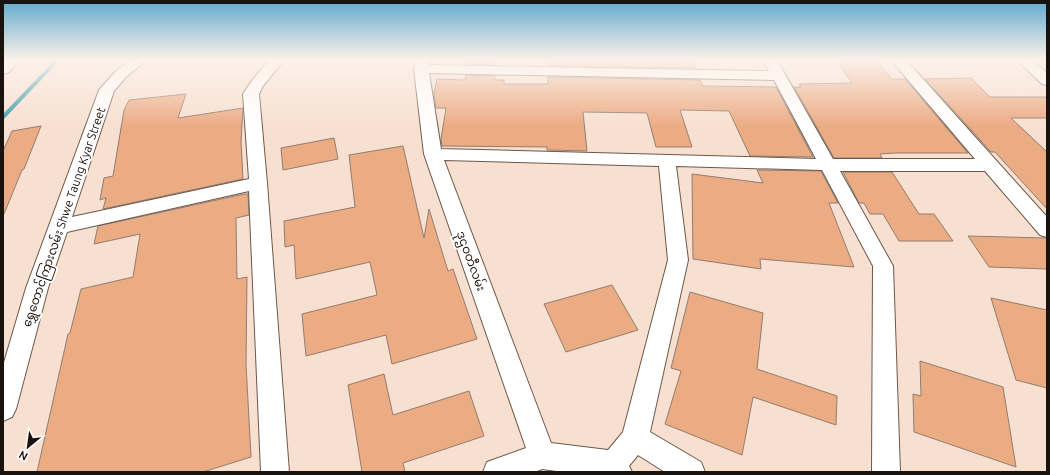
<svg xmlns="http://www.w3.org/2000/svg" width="1050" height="475" font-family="Ubuntu,'Noto Sans Myanmar',sans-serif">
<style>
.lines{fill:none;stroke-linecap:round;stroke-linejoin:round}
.stream{fill:#379ba8;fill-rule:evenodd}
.building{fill:#ebab83;stroke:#927d70}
.minor-casing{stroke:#6c584b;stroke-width:2}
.secondary-casing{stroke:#6c584b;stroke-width:2}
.minor{fill:#fff;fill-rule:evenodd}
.secondary{fill:#fff;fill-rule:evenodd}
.labels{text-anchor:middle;stroke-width:4;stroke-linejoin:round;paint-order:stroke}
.street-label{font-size:12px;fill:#1a120d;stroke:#fff}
</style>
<rect width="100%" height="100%" fill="#f8e0d1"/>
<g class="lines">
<!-- stream -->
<polygon class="stream" points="55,60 60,60 5,118 3,119 3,114"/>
</g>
<!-- building -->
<g class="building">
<polygon points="467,60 496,60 496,65 467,64"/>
<polygon points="548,60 693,60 696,68 548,66"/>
<polygon points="836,60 876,60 892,79 905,79 968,153 895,153 880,154 882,158 834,158 794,87 801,87 799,84 852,83"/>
<polygon points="466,75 495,76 495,80 504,80 504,84 548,84 548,77 700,80 703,86 776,87 813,157 750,156 729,111 680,110 692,147 656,147 647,113 583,112 587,151 547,150 547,147 442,146 441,139 446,108 436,108 434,93 437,79 465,80"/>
<polygon points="971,78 990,97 1047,97 1047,118 1011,118 1047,152 1047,209 995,152 991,152 925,79"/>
<polygon points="186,94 178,118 243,108 241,141 243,179 103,209 106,198 100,200 104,178 113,176 124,110 129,100"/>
<polygon points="41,126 24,169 22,170 4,214 3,214 3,151 12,131"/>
<polygon points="334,138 338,159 283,170 281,148"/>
<polygon points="403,146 424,238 429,209 448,271 453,269 477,339 392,364 386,335 306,356 302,314 377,295 370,262 296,279 294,245 285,247 284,221 355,207 349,155"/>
<polygon points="757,170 821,171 838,203 829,203 854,267 760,259 761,269 693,259 692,174 763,183"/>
<polygon points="843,172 892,172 919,214 934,214 953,241 899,241 883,214 870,214 864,203 859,203"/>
<polygon points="244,194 248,194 249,215 236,218 237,279 247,277 246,364 251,457 203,472 37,472 68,334 70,333 81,289 133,277 140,234 94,244 98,226"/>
<polygon points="968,236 1047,238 1047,269 989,267"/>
<polygon points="612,285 638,330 566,352 544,304"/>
<polygon points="690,292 763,313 757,369 837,396 836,425 753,397 742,455 665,424 681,371 671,368"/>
<polygon points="991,298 1047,310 1047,388 1016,380"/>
<polygon points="920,361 1003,387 1016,467 914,432 913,394 921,396"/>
<polygon points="384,374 393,415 469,391 484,436 403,463 405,472 362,472 348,385"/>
</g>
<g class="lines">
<defs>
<g id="minor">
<polygon points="130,60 146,60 126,77 114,91 72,217 249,179 243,94 251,82 269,60 284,60 263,86 259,94 267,183 289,472 261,472 249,191 67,232 48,288 16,409 12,417 3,421 3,366 26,288 99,90 116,71"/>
<path d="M416 60H430L429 65 769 71 763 60H777L833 159H975L891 60H906L1047 217V237L1040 235 985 171H840L893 266 900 472H872L873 266 822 170 676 166 688 260 650 432 701 462 705 472H665L638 455 629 466 632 472H564L542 469 535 472H483L487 462 526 448 424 154 414 69ZM429 73 774 80 816 159 441 149ZM444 160 659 166 668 260 623 432 608 450 551 443Z"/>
<polygon points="1017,60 1033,60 1047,73 1047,85 1042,84"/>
</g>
<polygon id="secondary" points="3,60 20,60 9,72 3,74"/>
</defs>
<!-- minor casing -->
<use href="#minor" class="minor-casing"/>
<!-- secondary casing -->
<use href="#secondary" class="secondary-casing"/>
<!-- minor -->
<use href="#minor" class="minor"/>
<!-- secondary -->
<use href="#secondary" class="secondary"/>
</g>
<!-- sky -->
<linearGradient id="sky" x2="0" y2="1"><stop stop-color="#61aace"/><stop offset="0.47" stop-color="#fcf1ea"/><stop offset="1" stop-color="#fcf1ea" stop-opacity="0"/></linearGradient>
<rect width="1050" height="127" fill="url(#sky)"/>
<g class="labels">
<!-- street labels -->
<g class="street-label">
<text transform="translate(64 217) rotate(-71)" y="4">ရွှေတောင်ကြားလမ်း Shwe Taung Kyar Street</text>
<text transform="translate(471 261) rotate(70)" y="4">ဒုဌဝတီလမ်း</text>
</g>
</g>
<!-- border -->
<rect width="1050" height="475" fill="none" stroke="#1a120d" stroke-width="8"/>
<!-- north arrow -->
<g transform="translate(28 447) rotate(209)" stroke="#ffffff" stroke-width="3" paint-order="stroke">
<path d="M0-3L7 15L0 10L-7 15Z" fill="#1a120d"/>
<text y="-6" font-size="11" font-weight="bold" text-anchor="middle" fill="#1a120d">N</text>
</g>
</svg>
